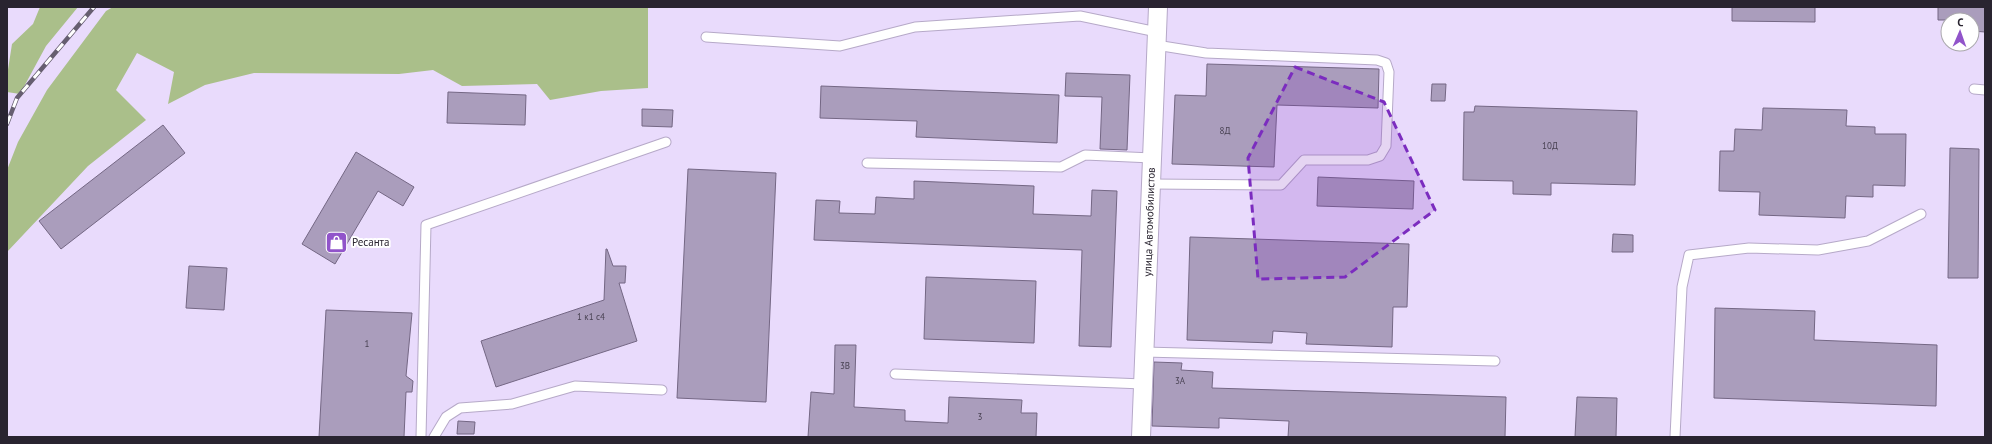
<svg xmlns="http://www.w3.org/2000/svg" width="1992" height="444" font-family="'PT Sans',sans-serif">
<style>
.green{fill:#aabf8a}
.building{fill:#aa9dbc;stroke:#746784}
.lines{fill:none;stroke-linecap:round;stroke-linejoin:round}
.lane-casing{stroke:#b6a9c8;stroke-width:11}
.street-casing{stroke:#b6a9c8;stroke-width:20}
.lane{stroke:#fff;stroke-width:9}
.street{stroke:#fff;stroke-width:18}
.rail-casing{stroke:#665e70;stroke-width:4.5}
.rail{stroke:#fff;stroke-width:3;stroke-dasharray:9;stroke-linecap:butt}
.marked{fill:#7b2cbf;fill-opacity:0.2;stroke:#7b2cbf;stroke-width:3;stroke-dasharray:8 5;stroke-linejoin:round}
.labels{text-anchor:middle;stroke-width:4;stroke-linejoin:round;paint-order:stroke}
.number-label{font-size:9px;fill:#494253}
.street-label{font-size:11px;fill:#292430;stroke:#fff}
.poi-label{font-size:11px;fill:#292430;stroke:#fff;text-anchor:start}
</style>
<rect width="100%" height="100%" fill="#e9dbfc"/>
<!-- green -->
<g class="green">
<polygon points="40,7 78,7 46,46 20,94 7,92 7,76 12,44 33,24"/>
<polygon points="113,7 154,7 155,8 157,7 648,7 648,88 601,91 550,100 537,84 462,86 433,70 399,74 254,73 205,85 168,104 174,72 137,53 116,90 146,120 88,166 7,252 7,170 18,142 47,90 106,11"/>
</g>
<!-- building -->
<g class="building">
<polygon points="1732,7 1815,7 1815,22 1732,21"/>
<polygon points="1938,7 1985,7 1985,32 1972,31 1972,20 1938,20"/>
<polygon points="1207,64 1379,69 1378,108 1277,105 1274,167 1172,164 1175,95 1206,96"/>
<polygon points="1066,73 1130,75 1127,150 1100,149 1102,97 1065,96"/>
<polygon points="1432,84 1446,84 1445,101 1431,101"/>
<polygon points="821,86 1059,95 1057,143 916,137 917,121 820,118"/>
<polygon points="448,92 526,95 525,125 447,123"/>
<polygon points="1475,106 1637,111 1635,185 1551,183 1551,195 1513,194 1513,181 1463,180 1464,112 1474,112"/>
<polygon points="1763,108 1847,110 1846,126 1875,127 1875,134 1906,134 1905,186 1873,185 1873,197 1846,196 1845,218 1759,215 1760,192 1719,191 1720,151 1734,151 1735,129 1762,130"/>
<polygon points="642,109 673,110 672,127 642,126"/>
<polygon points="163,125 185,153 61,249 39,221"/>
<polygon points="1950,148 1979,149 1978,278 1948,278"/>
<polygon points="356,152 414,187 403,206 378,191 335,264 302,244"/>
<polygon points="688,169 776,173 766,402 677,398"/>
<polygon points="1318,177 1414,181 1413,209 1317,206"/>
<polygon points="914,181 1034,186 1033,214 1091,216 1092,190 1117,191 1111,347 1079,346 1082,250 814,240 816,200 840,201 839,213 875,214 876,197 914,199"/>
<polygon points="1613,234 1633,235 1633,252 1612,252"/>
<polygon points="1190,237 1409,244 1407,307 1393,307 1392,347 1306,344 1307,333 1273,331 1272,343 1187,340"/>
<polygon points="606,249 607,249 613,266 626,266 625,283 619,283 637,341 496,387 481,341 604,300"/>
<polygon points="189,266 227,268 224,310 186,308"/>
<polygon points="926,277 1036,281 1034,343 924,339"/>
<polygon points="1715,308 1815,311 1814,340 1937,345 1936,406 1714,398"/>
<polygon points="326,310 412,313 406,376 413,381 412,392 406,392 404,437 319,437"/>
<polygon points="835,345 856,345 854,407 905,410 905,421 948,423 949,397 1022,400 1021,413 1037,413 1036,437 808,437 811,392 834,394"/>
<polygon points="1154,362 1182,363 1181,370 1213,372 1212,388 1506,397 1505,437 1288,437 1289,421 1219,418 1219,428 1152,426"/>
<polygon points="1577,397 1617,398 1616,437 1575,437"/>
<polygon points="458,421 475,422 474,434 457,434"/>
</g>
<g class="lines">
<defs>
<g id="lane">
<polyline points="706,37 840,46 915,27 1080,16 1157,32"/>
<polyline points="1974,89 1985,90"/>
<polyline points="867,163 1061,167 1085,155 1152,158"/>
<polyline points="1151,184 1281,185 1304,160 1368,160 1380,156 1386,146 1389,72 1386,63 1377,60 1206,53 1156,45"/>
<polyline points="1144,352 1495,361"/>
<polyline points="895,374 1143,384"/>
<polyline points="421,437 426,225 666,142"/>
<polyline points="434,437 446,417 460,408 512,404 575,386 662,390"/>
<polyline points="1675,437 1682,287 1689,255 1749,248 1818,250 1868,241 1921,214"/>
</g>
<polyline id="street" points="1141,437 1158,7"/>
</defs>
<!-- lane casing -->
<use href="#lane" class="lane-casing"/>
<!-- street casing -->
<use href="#street" class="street-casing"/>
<!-- lane -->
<use href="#lane" class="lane"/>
<!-- street -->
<use href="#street" class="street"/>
<defs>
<polyline id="rail" points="7,124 17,98 94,7"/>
</defs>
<!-- rail casing -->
<use href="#rail" class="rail-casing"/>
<!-- rail -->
<use href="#rail" class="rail"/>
</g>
<!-- marked area -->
<path class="marked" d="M1295 67 1384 102 1435 210 1345 277 1258 279 1248 158Z"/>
<!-- icons -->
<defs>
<symbol id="shop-square" viewBox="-11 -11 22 22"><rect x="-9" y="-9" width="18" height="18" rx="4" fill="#9154ca" stroke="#fff"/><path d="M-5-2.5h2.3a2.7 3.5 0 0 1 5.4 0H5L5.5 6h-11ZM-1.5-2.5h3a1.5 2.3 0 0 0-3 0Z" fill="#fff"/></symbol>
</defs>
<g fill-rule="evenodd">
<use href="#shop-square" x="324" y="230" width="25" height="25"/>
</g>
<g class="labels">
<!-- number labels -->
<g class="number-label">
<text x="1225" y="134">8Д</text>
<text x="1550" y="149">10Д</text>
<text x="591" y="320">1 к1 с4</text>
<text x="367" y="347">1</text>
<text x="845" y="369">3В</text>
<text x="1180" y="384">3А</text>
<text x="980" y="420">3</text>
</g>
<!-- street labels -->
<g class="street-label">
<text transform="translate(1149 222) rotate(-88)" y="4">улица Автомобилистов</text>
</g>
<!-- poi labels -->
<g class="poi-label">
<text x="352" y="246">Ресанта</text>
</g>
</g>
<!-- border -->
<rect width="1992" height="444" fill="none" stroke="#292430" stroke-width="16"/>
<!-- north arrow -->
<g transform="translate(1960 32) rotate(2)"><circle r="19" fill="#ffffff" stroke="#a9a7ac"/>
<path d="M0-3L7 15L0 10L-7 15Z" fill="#9154ca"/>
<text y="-6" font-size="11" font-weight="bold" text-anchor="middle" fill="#292430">С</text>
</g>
</svg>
